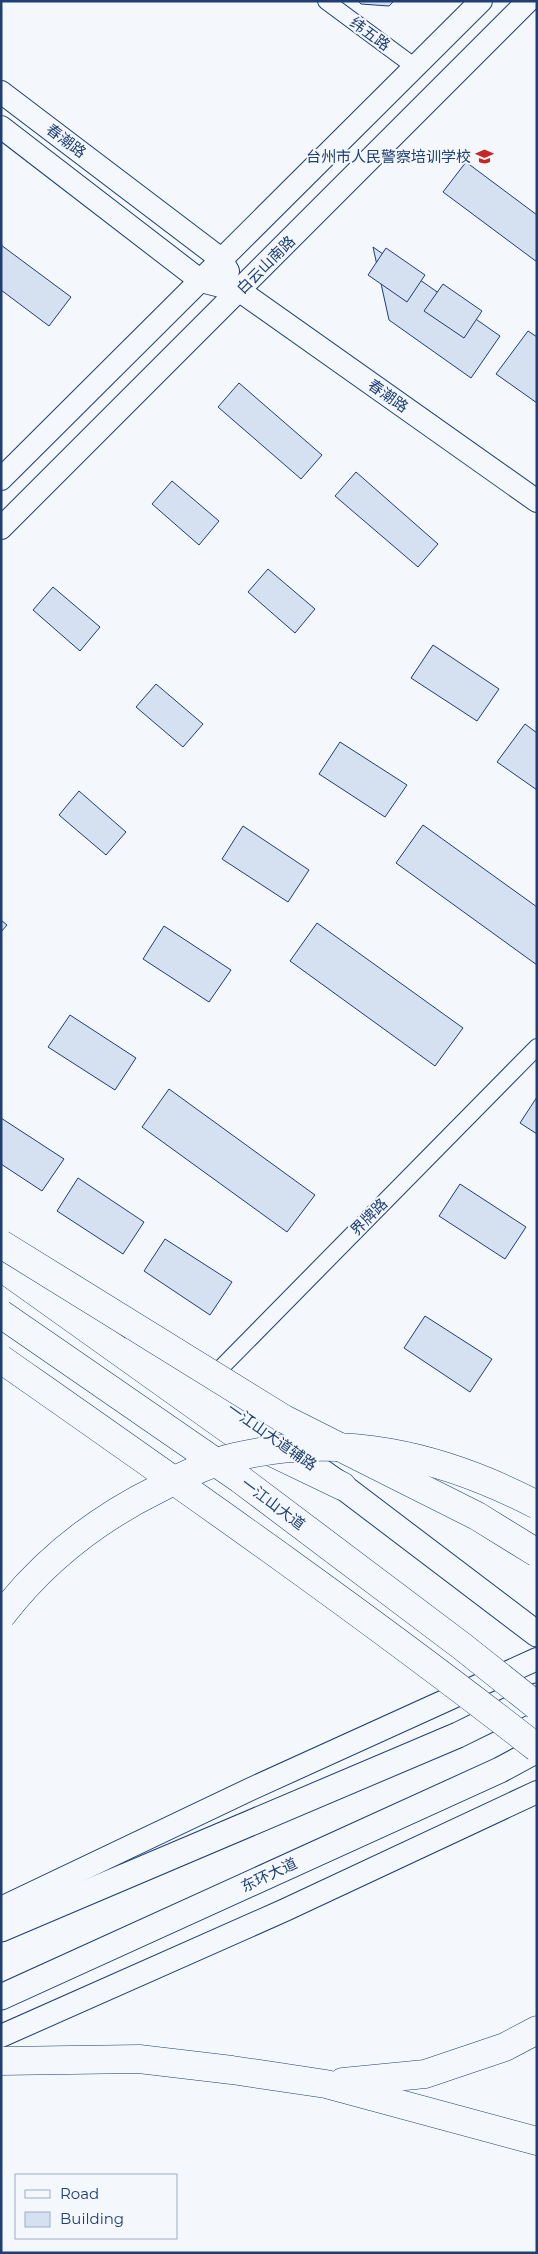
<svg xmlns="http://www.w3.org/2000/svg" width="538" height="2254" font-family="Montserrat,'Noto Sans SC',sans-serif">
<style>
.building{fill:#d5e0f0;stroke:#1d3f73}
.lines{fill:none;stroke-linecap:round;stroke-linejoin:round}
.street-casing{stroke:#1d3f73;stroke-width:18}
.secondary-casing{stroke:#1d3f73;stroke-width:24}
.primary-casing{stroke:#1d3f73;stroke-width:27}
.highway-casing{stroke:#1d3f73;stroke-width:29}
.street{stroke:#f4f7fb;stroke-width:16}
.secondary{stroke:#f4f7fb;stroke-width:22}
.primary{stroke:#f4f7fb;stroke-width:25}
.highway{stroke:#f4f7fb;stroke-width:28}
.highway-bridge-casing{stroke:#1d3f73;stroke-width:29;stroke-linecap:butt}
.highway-bridge{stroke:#f4f7fb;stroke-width:28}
.labels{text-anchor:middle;stroke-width:4;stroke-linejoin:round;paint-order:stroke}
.street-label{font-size:15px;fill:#1d3f73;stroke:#f4f7fb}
.poi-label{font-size:15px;fill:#1d3f73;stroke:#f4f7fb;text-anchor:end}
</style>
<rect width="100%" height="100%" fill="#f4f7fb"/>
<!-- building -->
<g class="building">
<polygon points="358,1 394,1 389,6 361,4"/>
<polygon points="466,162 537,215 537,262 443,192"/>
<polygon points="1,245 71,297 49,326 1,290"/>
<polygon points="373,247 500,336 471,378 389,320"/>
<polygon points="386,248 425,275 407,302 368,275"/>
<polygon points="443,284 482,311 464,338 424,311"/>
<polygon points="528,331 537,337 537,403 496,374"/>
<polygon points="239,383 322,455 301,479 218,407"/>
<polygon points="356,472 438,544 418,567 335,496"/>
<polygon points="172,481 219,521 199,545 152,504"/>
<polygon points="268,569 315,609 295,633 248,592"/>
<polygon points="53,587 100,627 80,651 33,610"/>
<polygon points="433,645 499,689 477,721 411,678"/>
<polygon points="156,684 203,724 183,747 136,707"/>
<polygon points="525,724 537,733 537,790 497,762"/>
<polygon points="340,742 407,785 385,817 319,774"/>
<polygon points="79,791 126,832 106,855 59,815"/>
<polygon points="423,825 537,907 537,965 396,863"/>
<polygon points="243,826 309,870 288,902 222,859"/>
<polygon points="1,920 7,925 1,932"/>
<polygon points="317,923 463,1028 435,1066 290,961"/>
<polygon points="164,926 231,970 209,1002 143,959"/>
<polygon points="70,1015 136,1058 115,1090 48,1047"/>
<polygon points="169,1089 315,1195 287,1232 142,1127"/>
<polygon points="537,1097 537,1134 520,1123"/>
<polygon points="1,1118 64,1159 42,1191 1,1164"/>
<polygon points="78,1178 144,1222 123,1254 57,1211"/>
<polygon points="460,1184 526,1227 505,1259 439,1216"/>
<polygon points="165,1239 232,1282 210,1315 144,1271"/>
<polygon points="425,1316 492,1359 470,1392 404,1348"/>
</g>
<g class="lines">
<defs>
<g id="street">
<polyline points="326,1 415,67"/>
<polyline points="209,1380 537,1047"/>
</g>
<g id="secondary">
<polyline points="1,92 221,259 228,271"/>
<polyline points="1,127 201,281 240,291 537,501"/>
<polyline points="1,479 481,1"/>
<polyline points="1,528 528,1"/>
<polyline points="1,1908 253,1788 537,1659"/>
<polyline points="1,2036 285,1910 537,1792"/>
</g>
<g id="primary">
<polyline points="137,1342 342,1486 537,1634"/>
<polyline points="1,1929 458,1735 537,1696"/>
<polyline points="1,1997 500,1770 537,1750"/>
</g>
<g id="highway">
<polyline points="1,1267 238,1436 342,1486"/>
<polyline points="1,2061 139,2059 232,2070 326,2084 537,2141"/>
<polyline points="343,2082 425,2074 505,2047 537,2030"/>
</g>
</defs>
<!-- street casing -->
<use href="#street" class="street-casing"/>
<!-- secondary casing -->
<use href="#secondary" class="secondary-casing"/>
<!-- primary casing -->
<use href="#primary" class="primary-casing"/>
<!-- highway casing -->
<use href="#highway" class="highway-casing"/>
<!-- street -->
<use href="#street" class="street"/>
<!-- secondary -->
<use href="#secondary" class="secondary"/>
<!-- primary -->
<use href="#primary" class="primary"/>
<!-- highway -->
<use href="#highway" class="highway"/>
<defs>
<g id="highway-bridge">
<polyline points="1,1244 284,1419 477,1516 537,1553"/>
<polyline points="1,1314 240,1479 463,1647 537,1706"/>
<path d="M1 1359C182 1486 363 1612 537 1748"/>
<path d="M1 1616C43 1561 97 1519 158 1489 182 1476 208 1463 235 1457 342 1432 441 1455 537 1505"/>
</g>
</defs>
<!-- highway-bridge casing -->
<use href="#highway-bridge" class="highway-bridge-casing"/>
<!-- highway-bridge -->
<use href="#highway-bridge" class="highway-bridge"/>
</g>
<!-- icons -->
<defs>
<symbol id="school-bare" viewBox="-9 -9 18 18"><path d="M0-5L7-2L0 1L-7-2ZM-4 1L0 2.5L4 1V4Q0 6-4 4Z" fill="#c62828" stroke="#f4f7fb" stroke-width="2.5" paint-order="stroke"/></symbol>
</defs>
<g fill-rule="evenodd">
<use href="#school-bare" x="472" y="144" width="25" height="25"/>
</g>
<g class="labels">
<!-- street labels -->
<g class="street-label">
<text transform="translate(370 34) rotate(36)" y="5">纬五路</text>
<text transform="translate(66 141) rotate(37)" y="5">春潮路</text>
<text transform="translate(266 265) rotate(-45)" y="5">白云山南路</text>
<text transform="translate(388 396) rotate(35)" y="5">春潮路</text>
<text transform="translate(369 1217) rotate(-45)" y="5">界牌路</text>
<text transform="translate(272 1437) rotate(35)" y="5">一江山大道辅路</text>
<text transform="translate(273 1504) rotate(37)" y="5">一江山大道</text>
<text transform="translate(269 1875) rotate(-25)" y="5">东环大道</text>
</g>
<!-- poi labels -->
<g class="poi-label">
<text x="471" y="162">台州市人民警察培训学校</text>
</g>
</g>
<!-- border -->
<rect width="538" height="2254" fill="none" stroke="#1d3f73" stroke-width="5"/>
<!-- legend -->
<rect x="15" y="2174" width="162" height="65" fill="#f4f7fb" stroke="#9eadc5"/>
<rect x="25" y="2190" width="25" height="8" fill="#f4f7fb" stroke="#9eadc5"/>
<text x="60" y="2199" font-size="15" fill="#1d3f73">Road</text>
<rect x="25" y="2212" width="25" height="15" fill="#d5e0f0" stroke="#9eadc5"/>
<text x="60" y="2224" font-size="15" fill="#1d3f73">Building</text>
</svg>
